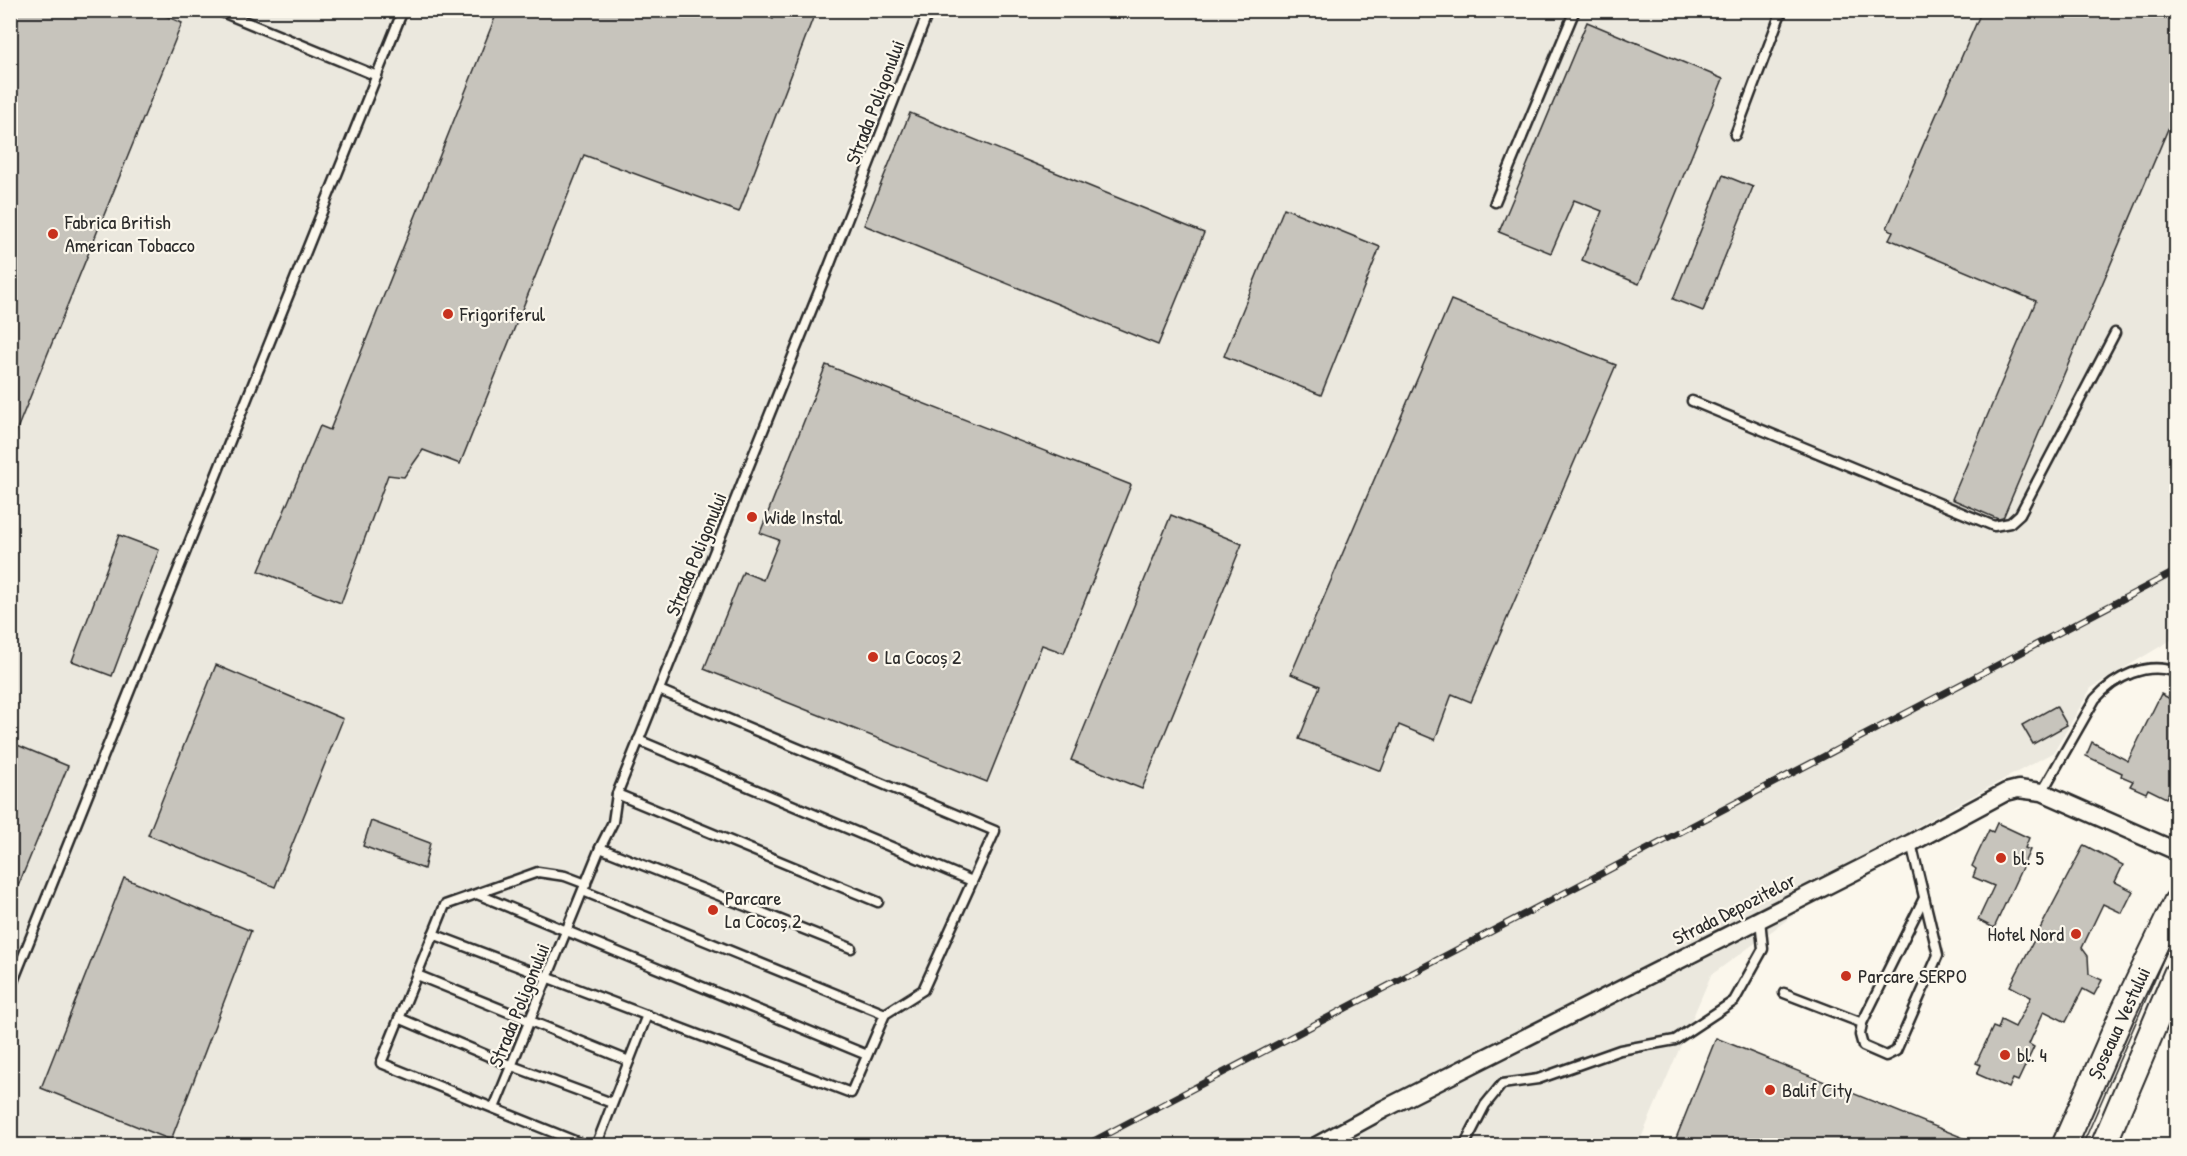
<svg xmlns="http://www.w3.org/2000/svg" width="2187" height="1156" font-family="'Patrick Hand',sans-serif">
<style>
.built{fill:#ebe8de}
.building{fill:#c7c4bc;stroke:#2b2b2b;stroke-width:1.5}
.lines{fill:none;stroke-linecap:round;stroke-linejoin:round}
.lane-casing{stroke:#2b2b2b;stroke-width:13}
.street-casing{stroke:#2b2b2b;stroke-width:21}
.secondary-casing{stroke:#2b2b2b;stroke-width:28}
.lane{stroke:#fbf7ec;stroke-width:8}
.street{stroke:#fbf7ec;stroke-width:16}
.secondary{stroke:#fbf7ec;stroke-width:24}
.tram{stroke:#2b2b2b;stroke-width:1.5}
.rail-casing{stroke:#2b2b2b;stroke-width:7}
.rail{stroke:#fbf7ec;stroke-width:4.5;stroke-dasharray:14;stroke-linecap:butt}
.poi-dot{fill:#c8321e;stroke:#fbf7ec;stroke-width:2}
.labels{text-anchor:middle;stroke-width:4.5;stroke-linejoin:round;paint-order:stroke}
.street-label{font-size:20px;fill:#2b2b2b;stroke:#fbf7ec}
.poi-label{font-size:20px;fill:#2b2b2b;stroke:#fbf7ec;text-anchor:start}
</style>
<rect width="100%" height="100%" fill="#fbf7ec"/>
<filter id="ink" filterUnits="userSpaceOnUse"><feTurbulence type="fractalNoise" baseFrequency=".0167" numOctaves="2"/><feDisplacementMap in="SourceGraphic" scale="12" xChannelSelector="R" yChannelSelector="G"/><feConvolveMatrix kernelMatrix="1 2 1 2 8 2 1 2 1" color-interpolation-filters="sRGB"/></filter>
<g filter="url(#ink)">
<!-- built -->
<polygon class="built" points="10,11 2176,11 2176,637 2091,688 2054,752 1914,828 1711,975 1638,1145 11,1145"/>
<!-- building -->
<g class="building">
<polygon points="10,10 152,10 182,23 11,444"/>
<polygon points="498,10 753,10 773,19 776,10 816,10 739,212 584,155 460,464 423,450 404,477 388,475 341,603 259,571 320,426 330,430"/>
<polygon points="1982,10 2176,10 2176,110 2003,518 1998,519 1952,499 2036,301 1889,239 1893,231 1887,228"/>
<polygon points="1587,22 1723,79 1639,284 1582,260 1602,211 1574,200 1551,253 1499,232"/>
<polygon points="910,113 1204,233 1158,345 864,225"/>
<polygon points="1723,175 1753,187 1703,311 1673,299"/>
<polygon points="1284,208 1380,247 1321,395 1224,356"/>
<polygon points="1451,300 1616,365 1471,702 1452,694 1435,740 1399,725 1381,771 1299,739 1320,686 1291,674"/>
<polygon points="826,365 1131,485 1064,653 1042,645 987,782 704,669 743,572 763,580 779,540 760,533"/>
<polygon points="1171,515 1242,544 1142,789 1071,760"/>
<polygon points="119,535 159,550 112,676 72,661"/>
<polygon points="216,665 343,719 275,887 148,835"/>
<polygon points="2161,694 2176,702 2176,777 2166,798 2148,789 2146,793 2130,786 2133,781 2121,776 2122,773 2086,756 2092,742 2128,761"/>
<polygon points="2056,706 2067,725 2033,744 2022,725"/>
<polygon points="10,742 68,766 11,903 10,903"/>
<polygon points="371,821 430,843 424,869 363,846"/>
<polygon points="1997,823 2029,838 2025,848 2030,850 1994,928 1978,920 1994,886 1973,877 1976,869 1972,866 1989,830 1993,832"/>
<polygon points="2084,845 2123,865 2115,882 2133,891 2122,913 2103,904 2082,948 2088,956 2089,974 2102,980 2094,995 2083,989 2066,1022 2044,1011 2029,1044 2034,1047 2018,1081 2013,1079 2009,1088 1977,1074 1981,1065 1976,1063 1993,1027 1998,1029 2001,1020 2015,1027 2031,997 2010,986"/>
<polygon points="124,878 251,931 171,1140 41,1088"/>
<polygon points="1716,1038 1981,1145 1981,1146 1673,1146"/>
</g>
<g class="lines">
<defs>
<g id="lane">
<polyline points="217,10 377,76"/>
<polyline points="1735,135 1782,10"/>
<polyline points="1495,202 1575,10"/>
<polyline points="1692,401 1994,526 2010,523 2020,514 2115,333"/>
<polyline points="638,740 972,881"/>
<path d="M2042 792 2095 699C2115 677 2146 661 2176 672"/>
<polyline points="617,794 878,902"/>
<polyline points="600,848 851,948"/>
<polyline points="586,884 565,876 538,872 445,905 381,1063 587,1146"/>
<polyline points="583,891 885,1014"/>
<polyline points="477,894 867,1055"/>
<polyline points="433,934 851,1093 885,1014 923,990 995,831 659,690"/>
<polyline points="417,975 629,1061"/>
<polyline points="10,989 403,10"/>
<polyline points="1784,993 1862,1023 1924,898"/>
<polyline points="399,1018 512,1066 612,1103"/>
<polyline points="1862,1023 1860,1035 1863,1046 1886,1056 1896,1051 1938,955 1911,843"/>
<polyline points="494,1108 600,848 613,822 617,794 828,269 929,10"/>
<polyline points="596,1146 647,1015"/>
<polyline points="1464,1146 1485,1105 1502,1084 1538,1079 1620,1050 1675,1040 1734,1001 1763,949 1760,919"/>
</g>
<polyline id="street" points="1316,1146 1384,1109 1911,843 2006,792 2018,789 2042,792 2176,851"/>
<g id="secondary">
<polyline points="2064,1146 2124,1010 2176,902"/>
<polyline points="2103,1146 2176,974"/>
</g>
</defs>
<!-- lane casing -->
<use href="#lane" class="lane-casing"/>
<!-- street casing -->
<use href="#street" class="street-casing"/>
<!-- secondary casing -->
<use href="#secondary" class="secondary-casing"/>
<!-- lane -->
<use href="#lane" class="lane"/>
<!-- street -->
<use href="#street" class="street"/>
<!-- secondary -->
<use href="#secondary" class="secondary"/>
<!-- tram -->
<polyline class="tram" points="2082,1146 2176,930"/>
<defs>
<polyline id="rail" points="1084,1146 2176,571"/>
</defs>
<!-- rail casing -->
<use href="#rail" class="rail-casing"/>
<!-- rail -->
<use href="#rail" class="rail"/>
</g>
</g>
<!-- markers -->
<g class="poi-dot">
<circle cx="53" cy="234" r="6"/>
<circle cx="448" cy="314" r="6"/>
<circle cx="752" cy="517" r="6"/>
<circle cx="873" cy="657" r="6"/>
<circle cx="2001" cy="858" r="6"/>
<circle cx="713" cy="910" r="6"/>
<circle cx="2076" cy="934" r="6"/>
<circle cx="1846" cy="976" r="6"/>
<circle cx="2005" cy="1055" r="6"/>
<circle cx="1770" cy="1090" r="6"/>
</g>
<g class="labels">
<!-- street labels -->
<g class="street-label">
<text transform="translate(875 102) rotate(-69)" y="7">Strada Poligonului</text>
<text transform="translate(696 554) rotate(-68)" y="7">Strada Poligonului</text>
<text transform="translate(1734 909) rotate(-27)" y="7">Strada Depozitelor</text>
<text transform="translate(519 1005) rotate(-68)" y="7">Strada Poligonului</text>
<text transform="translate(2119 1023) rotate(-65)" y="7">Șoseaua Vestului</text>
</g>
<!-- poi labels -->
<g class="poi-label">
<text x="65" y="229">Fabrica British<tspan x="65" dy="23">American Tobacco</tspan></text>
<text x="460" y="321">Frigoriferul</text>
<text x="764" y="524">Wide Instal</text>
<text x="885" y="664">La Cocoș 2</text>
<text x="2013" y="865">bl. 5</text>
<text x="725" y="905">Parcare<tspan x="725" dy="23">La Cocoș 2</tspan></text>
<text x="2064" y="941" text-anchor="end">Hotel Nord</text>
<text x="1858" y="983">Parcare SERPO</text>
<text x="2017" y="1062">bl. 4</text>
<text x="1782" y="1097">Balif City</text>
</g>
</g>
<!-- margin -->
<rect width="2187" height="1156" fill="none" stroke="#fbf7ec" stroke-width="36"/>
<rect x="18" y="18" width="2151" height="1120" fill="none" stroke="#2b2b2b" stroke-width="2" filter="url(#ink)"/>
</svg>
